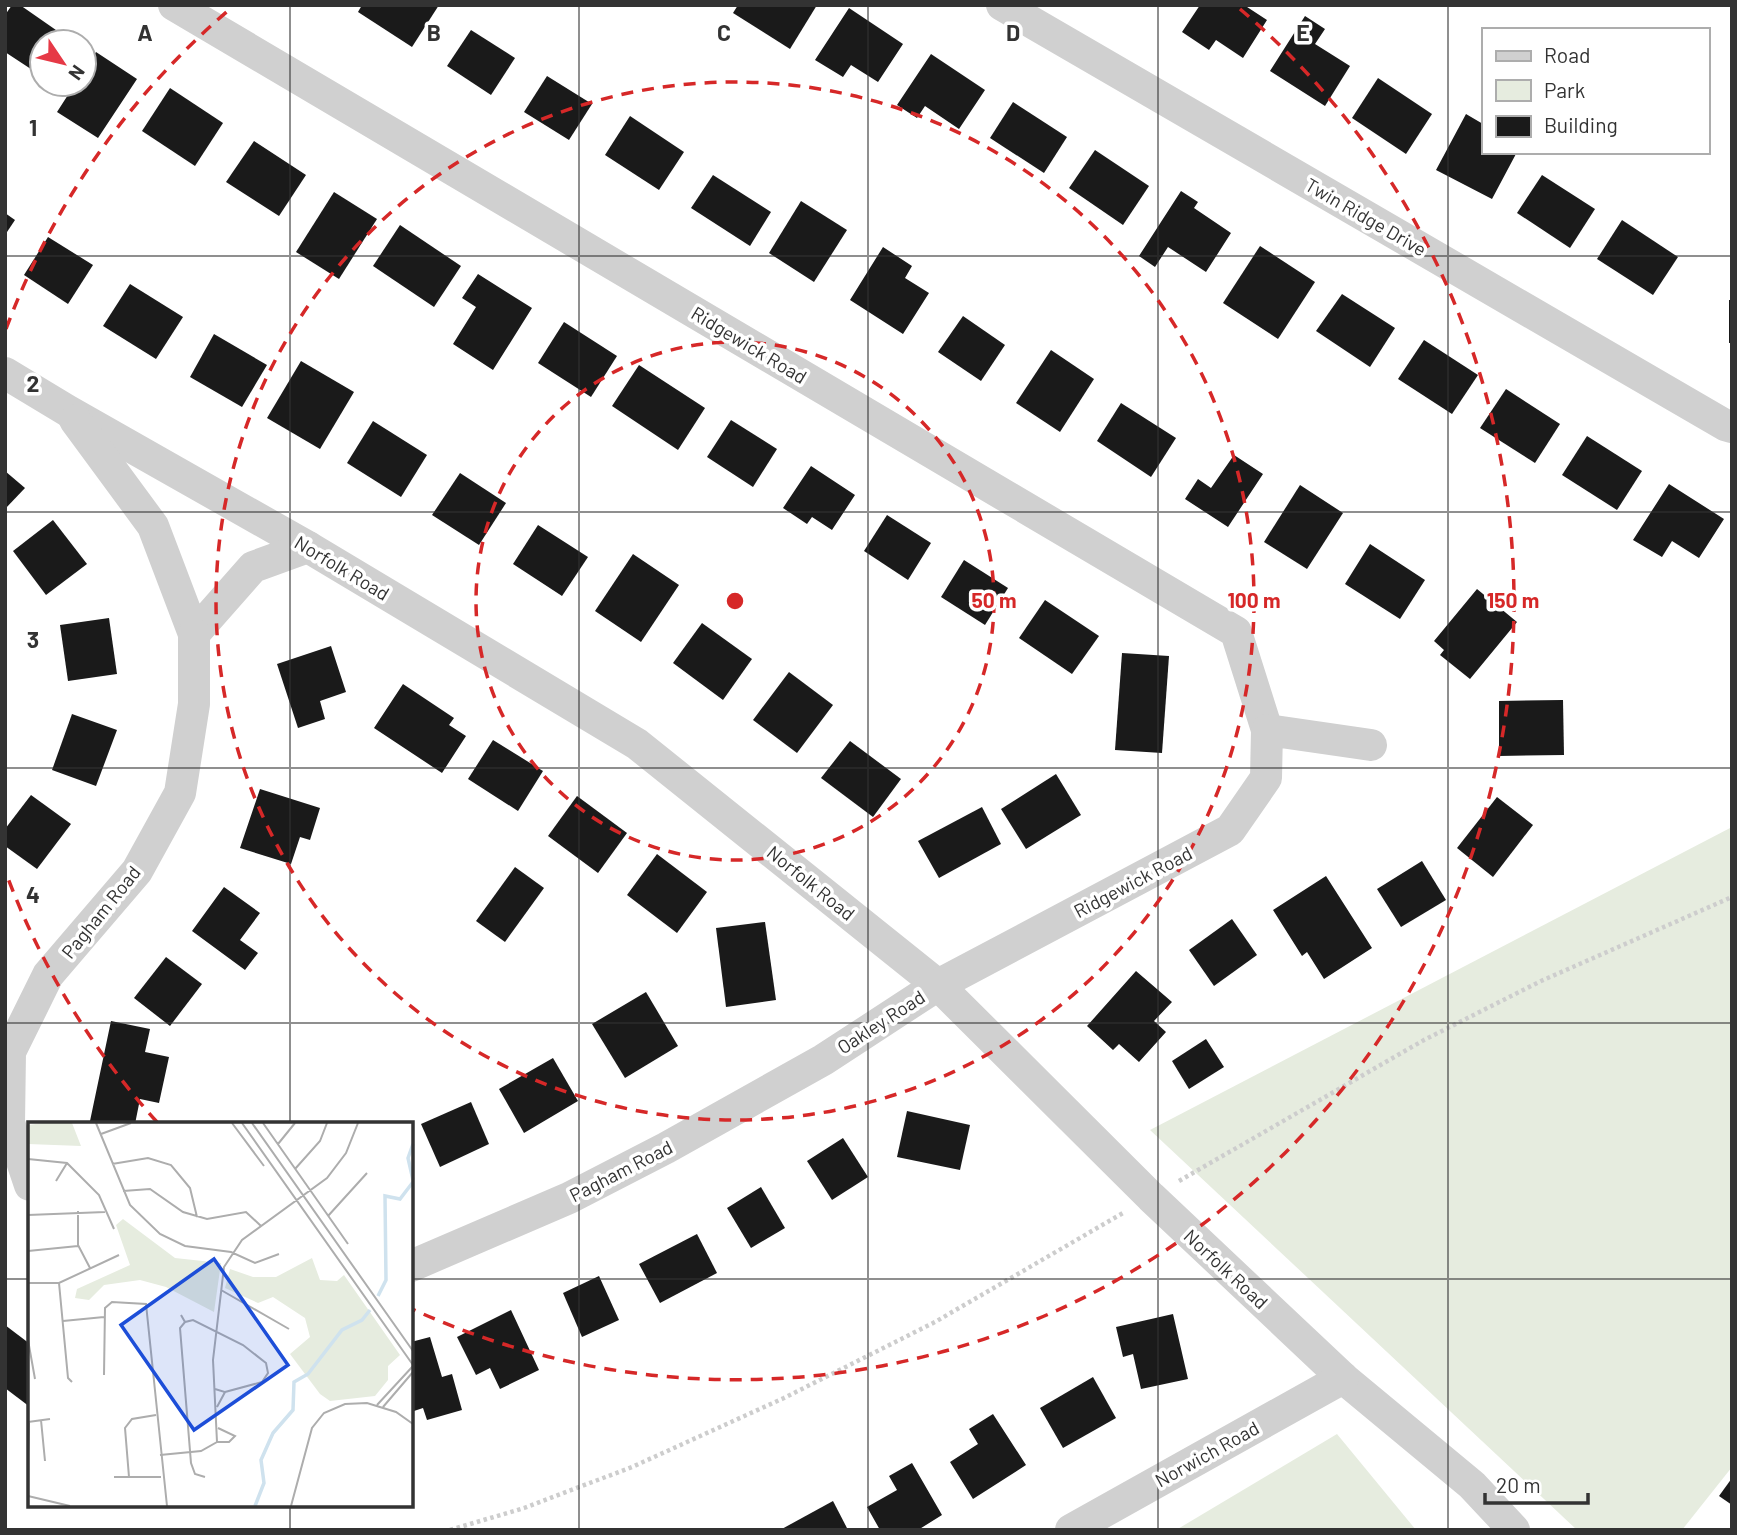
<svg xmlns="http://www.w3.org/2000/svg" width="1737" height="1535" font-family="Barlow,sans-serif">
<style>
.green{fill:#e6ecdf}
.building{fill:#1a1a1a}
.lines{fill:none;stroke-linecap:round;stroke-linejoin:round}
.path{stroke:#cdcdcd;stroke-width:4.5;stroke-dasharray:3.5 3.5;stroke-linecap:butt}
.street{stroke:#d0d0d0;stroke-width:32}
.grid{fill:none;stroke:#333;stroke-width:2;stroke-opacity:0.55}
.ring{fill:none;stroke:#d62828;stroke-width:3.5;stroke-dasharray:12 9}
.labels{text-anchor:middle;stroke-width:7;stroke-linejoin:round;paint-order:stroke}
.street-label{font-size:19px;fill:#333;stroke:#fff}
.inset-river{fill:none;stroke:#cfe2ee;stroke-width:3.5}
.inset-road{fill:none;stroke:#adadad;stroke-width:2}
.view{fill:#1d4ed8;fill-opacity:0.15;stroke:#1d4ed8;stroke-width:3.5}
.inset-edge{fill:none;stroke:#333;stroke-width:3.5}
.grid-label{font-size:23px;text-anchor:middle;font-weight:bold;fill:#333;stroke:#fff;stroke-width:7;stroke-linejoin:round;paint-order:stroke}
.centre{fill:#d62828;stroke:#fff;stroke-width:3.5}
.ring-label{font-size:21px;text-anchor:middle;font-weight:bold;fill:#d62828;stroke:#fff;stroke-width:7;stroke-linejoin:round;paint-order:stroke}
</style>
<rect width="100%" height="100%" fill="#fff"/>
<!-- green -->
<g class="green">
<polygon points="1732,827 1732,1467 1682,1530 1577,1530 1150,1130"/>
<polygon points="1337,1434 1416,1530 1176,1530"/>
</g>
<!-- building -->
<g class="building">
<polygon points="12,5 20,5 66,37 62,42 42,42 42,72 40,75 5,52 5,15"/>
<polygon points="362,5 439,5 412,47 358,12"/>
<polygon points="738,5 817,5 790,49 733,13"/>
<polygon points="1200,5 1244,5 1267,20 1243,58 1216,40 1209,50 1182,32"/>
<polygon points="849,8 903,44 878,82 851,65 843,77 815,60"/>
<polygon points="1305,16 1325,29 1315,44 1350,66 1325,106 1270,71"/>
<polygon points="471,30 515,58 491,95 447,66"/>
<polygon points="96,52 137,79 98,138 57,112 75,84 84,84 84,70"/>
<polygon points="931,54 985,90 959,129 925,106 917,118 897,105"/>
<polygon points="547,76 592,104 569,140 524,112"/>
<polygon points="1378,78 1432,114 1406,154 1352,118"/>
<polygon points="170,88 223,123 195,166 142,131"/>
<polygon points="1013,102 1067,137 1044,173 990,138"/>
<polygon points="1466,114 1483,124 1483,152 1517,152 1492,199 1436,170"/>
<polygon points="630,116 684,152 659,190 605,155"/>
<polygon points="254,141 306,175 279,216 226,182"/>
<polygon points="1095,150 1149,186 1123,225 1069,188"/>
<polygon points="713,175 771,212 750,246 691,208"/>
<polygon points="1542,175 1595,209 1570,248 1517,213"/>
<polygon points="1181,191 1198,202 1194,208 1231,233 1206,272 1168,247 1155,267 1139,256"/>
<polygon points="334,192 377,219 339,279 296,252"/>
<polygon points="801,201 847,230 814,282 769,253"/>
<polygon points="5,213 15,220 5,235"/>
<polygon points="1622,220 1678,257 1653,295 1597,259"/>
<polygon points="400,225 461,266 434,307 373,266"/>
<polygon points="48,237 93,265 68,304 24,275"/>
<polygon points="1260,246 1315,282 1278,339 1223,303"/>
<polygon points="883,247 912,266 905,278 929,293 903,334 850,300"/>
<polygon points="478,274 532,308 493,370 453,344 476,307 462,298"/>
<polygon points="130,284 183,317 156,359 103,326"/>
<polygon points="1342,294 1395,328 1370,367 1316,331"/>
<rect x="1729" y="300" width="3" height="43"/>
<polygon points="963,316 1005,345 981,381 938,352"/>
<polygon points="564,322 617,356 591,397 538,363"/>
<polygon points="214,334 267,365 242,407 190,377"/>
<polygon points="1424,340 1478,375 1452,414 1398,379"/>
<polygon points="1051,350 1094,379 1060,432 1016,403"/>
<polygon points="301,361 354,392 320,449 267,418"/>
<polygon points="639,365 705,408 678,450 612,406"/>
<polygon points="1506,389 1560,424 1535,463 1480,428"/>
<polygon points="1121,403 1176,438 1151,477 1097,441"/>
<polygon points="731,420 777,449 753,487 707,457"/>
<polygon points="373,421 427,455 401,497 347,463"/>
<polygon points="1587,436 1642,471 1617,510 1562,475"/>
<polygon points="1234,455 1263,474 1228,527 1185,499 1198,479 1211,488"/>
<polygon points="811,466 855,495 832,530 812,517 807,524 783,508"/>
<polygon points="5,471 25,488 5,509"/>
<polygon points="460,473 506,503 479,545 432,515"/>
<polygon points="1669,484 1724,519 1699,558 1672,541 1662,557 1633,540"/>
<polygon points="1300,485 1343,513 1307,569 1264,542"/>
<polygon points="887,515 931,543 908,580 864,551"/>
<polygon points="53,520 87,564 46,595 13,551"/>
<polygon points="538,525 588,557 562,596 513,564"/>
<polygon points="1370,544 1425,580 1400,619 1345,584"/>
<polygon points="633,554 679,585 641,642 595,611"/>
<polygon points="964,560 1008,588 985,625 941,597"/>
<polygon points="1477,589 1517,622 1470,679 1440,655 1444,650 1434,641"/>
<polygon points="1045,600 1099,636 1072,674 1019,638"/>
<polygon points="109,618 117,674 68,681 60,625"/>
<polygon points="702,623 752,659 723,700 673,663"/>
<polygon points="331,646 346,692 320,701 325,719 298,728 277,664"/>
<polygon points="1122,653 1169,656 1162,753 1115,750"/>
<polygon points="789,672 833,705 797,753 753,720"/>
<polygon points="403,684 454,718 449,725 466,736 442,773 374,728"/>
<polygon points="1563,700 1564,755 1499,756 1499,701"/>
<polygon points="72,714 117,730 96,786 52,770"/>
<polygon points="493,740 543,771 518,811 468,779"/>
<polygon points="850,741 901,779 873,817 821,778"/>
<polygon points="1056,774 1081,815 1026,849 1001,809"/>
<polygon points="260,789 320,808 310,840 300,837 291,864 240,848"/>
<polygon points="31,795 71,824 37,869 5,846 5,829"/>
<polygon points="577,796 627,833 598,873 548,836"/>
<polygon points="1497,797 1533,825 1493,877 1457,848"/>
<polygon points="982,807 1001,844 939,878 918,841"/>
<polygon points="657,854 707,892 677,933 627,895"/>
<polygon points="1422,861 1446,900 1401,927 1377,889"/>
<polygon points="515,867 544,888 505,942 476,921"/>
<polygon points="1326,876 1372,948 1324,979 1307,952 1302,956 1273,910"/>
<polygon points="224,887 260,913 240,940 258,953 245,970 192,931"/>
<polygon points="1232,919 1257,955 1214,986 1189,950"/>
<polygon points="765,922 776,1000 726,1007 716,928"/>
<polygon points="166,957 202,984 170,1026 134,998"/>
<polygon points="1136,971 1172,1002 1154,1021 1166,1032 1139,1062 1119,1044 1113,1050 1087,1026"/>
<polygon points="646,992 678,1046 625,1078 592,1024"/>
<polygon points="111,1021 150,1029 145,1052 169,1057 159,1103 140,1099 135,1124 101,1124 90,1121"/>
<polygon points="1206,1039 1224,1067 1189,1089 1172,1061"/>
<polygon points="553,1058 578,1101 524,1133 499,1089"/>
<polygon points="471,1102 489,1144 440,1167 421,1124"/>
<polygon points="907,1111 970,1125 960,1170 897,1157"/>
<polygon points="843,1138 868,1177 832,1200 807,1161"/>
<polygon points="761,1187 785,1228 751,1248 727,1208"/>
<polygon points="697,1234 717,1273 660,1303 639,1264"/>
<polygon points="599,1276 619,1320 582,1337 563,1293"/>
<polygon points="511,1310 539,1370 500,1389 490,1368 476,1375 457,1337"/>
<polygon points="1173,1314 1188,1379 1141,1389 1133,1354 1123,1357 1116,1327"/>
<polygon points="5,1325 30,1344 30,1407 5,1388"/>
<polygon points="430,1337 442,1377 452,1374 462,1410 427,1420 423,1408 411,1412 411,1342"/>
<polygon points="1093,1377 1116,1418 1063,1448 1040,1408"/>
<polygon points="993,1414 1026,1465 973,1499 950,1462 978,1444 969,1429"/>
<polygon points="912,1463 942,1515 918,1530 880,1530 867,1507 897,1490 889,1476"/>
<polygon points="1732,1478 1732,1505 1719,1496"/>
<polygon points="833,1501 848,1530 780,1530"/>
</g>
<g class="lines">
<!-- path -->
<g class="path">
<polyline points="1179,1181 1424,1040 1541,981 1732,897"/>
<polyline points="450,1530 524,1508 632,1467 784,1398 935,1322 1123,1213"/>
</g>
<!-- street -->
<g class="street">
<polyline points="174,5 1236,632 1267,730"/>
<polyline points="1002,5 1725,425 1732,427"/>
<polyline points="5,373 68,411 308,547 637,744 938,985 1151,1197 1343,1378 1472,1485 1514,1530"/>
<polyline points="75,420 153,526 194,634 253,567 308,547"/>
<polyline points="30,1185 9,1123 10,1052 48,975 137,871 180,793 194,704 194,634"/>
<polyline points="411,1266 569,1198 666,1148 823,1060 938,985 1230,830 1266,778 1267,730 1371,745"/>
<polyline points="1071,1530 1343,1378"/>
</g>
</g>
<!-- grid -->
<path class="grid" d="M290 5V1124M579 5V1530M868 5V1530M1158 5V1530M1448 5V1530M5 256H1732M5 512H1732M5 768H1732M5 1023H1732M5 1279H30M411 1279H1732M290 1505V1530"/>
<!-- distance rings -->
<g class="ring">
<circle cx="735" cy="601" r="259"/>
<circle cx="735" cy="601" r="519"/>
<path d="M157 1122A778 778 0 0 1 6 873M6 329A778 778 0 0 1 230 9M1240 9A778 778 0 0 1 412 1309"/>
</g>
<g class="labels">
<!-- street labels -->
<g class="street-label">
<text transform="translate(1366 217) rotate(30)" y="7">Twin Ridge Drive</text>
<text transform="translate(749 345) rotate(31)" y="7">Ridgewick Road</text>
<text transform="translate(342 568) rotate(31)" y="7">Norfolk Road</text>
<text transform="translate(1133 882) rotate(-28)" y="7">Ridgewick Road</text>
<text transform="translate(811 883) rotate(39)" y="7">Norfolk Road</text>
<text transform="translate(101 912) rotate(-51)" y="7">Pagham Road</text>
<text transform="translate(881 1022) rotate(-33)" y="7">Oakley Road</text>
<text transform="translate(621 1171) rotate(-27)" y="7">Pagham Road</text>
<text transform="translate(1226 1269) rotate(43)" y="7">Norfolk Road</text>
<text transform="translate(1207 1454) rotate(-29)" y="7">Norwich Road</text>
</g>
</g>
<!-- overview -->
<g transform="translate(28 1122)">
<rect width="385" height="385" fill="#fff"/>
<path d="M15 1H44L53 24 0 22V3ZM95 97 147 136 193 141 186 190 138 165 112 158 76 163 61 178 47 176 49 167 102 143 88 103ZM284 136 292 158 309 159 316 153 372 233 360 244V258L347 274 302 279 292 272 262 232 282 215 277 196 245 175 230 181 197 166 202 147 225 155H248Z" fill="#e6ecdf"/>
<path class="inset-river" d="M385 58 380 36 385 22M350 174 358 158 357 74 372 77 385 60M227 384 236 361 233 338 245 311 265 288 266 260 280 252 314 208 334 198 342 188"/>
<path class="inset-road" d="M68 1 102 83 132 112 157 124 203 130 227 141 251 132M204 1 236 44M214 1 385 243M224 1 385 229M235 1 320 122M73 12 103 1M250 22 267 1M0 37 39 41 71 73 86 107M84 42 120 36 143 43 162 66 169 95M267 47 292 19 299 1M28 59 39 41M95 69 122 67 155 90 179 97 218 90 233 104M50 89V123L62 146M0 93 77 90M300 94 339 51M0 129 50 124M0 161H31L91 133M31 161 40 256 44 260M193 168 261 207M153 193 157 200 165 198 215 223 238 241 240 251 234 260 197 270M35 199 76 195M157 200 152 206 163 341 167 352 177 355M0 218 7 257M76 253 77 186 84 180 118 182 139 384M187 267 197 270 189 285M349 283 385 244M355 285 385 250M13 298 17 339M0 300 22 297M189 320H201L207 314 190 306M0 332 1 299M132 333 173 329 189 320 185 238 196 145 214 118 299 56 318 31 330 1M86 355H133M101 355 97 306 104 297 128 293M0 374 42 384M263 384 284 306 296 291 317 282 339 281 368 290 385 302"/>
<path class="view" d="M186 137 260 243 166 308 93 203Z"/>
<rect width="385" height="385" class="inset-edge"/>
</g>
<g class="grid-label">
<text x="145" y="41">A</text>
<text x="434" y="41">B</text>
<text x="724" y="41">C</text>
<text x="1013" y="41">D</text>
<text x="1303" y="41">E</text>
<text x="33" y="136">1</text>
<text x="33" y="392">2</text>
<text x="33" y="648">3</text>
<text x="33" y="903">4</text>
</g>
<circle cx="735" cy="601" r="10" class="centre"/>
<g class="ring-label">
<text x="994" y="608">50 m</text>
<text x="1254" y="608">100 m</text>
<text x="1513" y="608">150 m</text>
</g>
<!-- border -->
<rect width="1737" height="1535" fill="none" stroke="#333333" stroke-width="14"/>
<!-- legend -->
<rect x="1482" y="28" width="228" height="126" fill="#ffffff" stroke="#adadad" stroke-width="2"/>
<rect x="1496" y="51" width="35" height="10" fill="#d0d0d0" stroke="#adadad" stroke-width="2"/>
<text x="1544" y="63" font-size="21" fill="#333333">Road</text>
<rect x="1496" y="80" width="35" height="21" fill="#e6ecdf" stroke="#adadad" stroke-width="2"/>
<text x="1544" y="98" font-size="21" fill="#333333">Park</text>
<rect x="1496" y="116" width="35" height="21" fill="#1a1a1a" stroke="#adadad" stroke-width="2"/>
<text x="1544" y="133" font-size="21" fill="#333333">Building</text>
<!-- north arrow -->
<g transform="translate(63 63) rotate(125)"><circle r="33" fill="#ffffff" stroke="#adadad" stroke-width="2"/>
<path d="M0-5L12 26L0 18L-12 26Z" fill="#e63946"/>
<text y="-10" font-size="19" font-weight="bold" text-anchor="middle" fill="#333333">N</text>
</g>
<!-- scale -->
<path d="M1485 1493v10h103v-10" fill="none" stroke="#333333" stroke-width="3.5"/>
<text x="1496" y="1493" font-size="21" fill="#333333" stroke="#ffffff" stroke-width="5" paint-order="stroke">20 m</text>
</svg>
